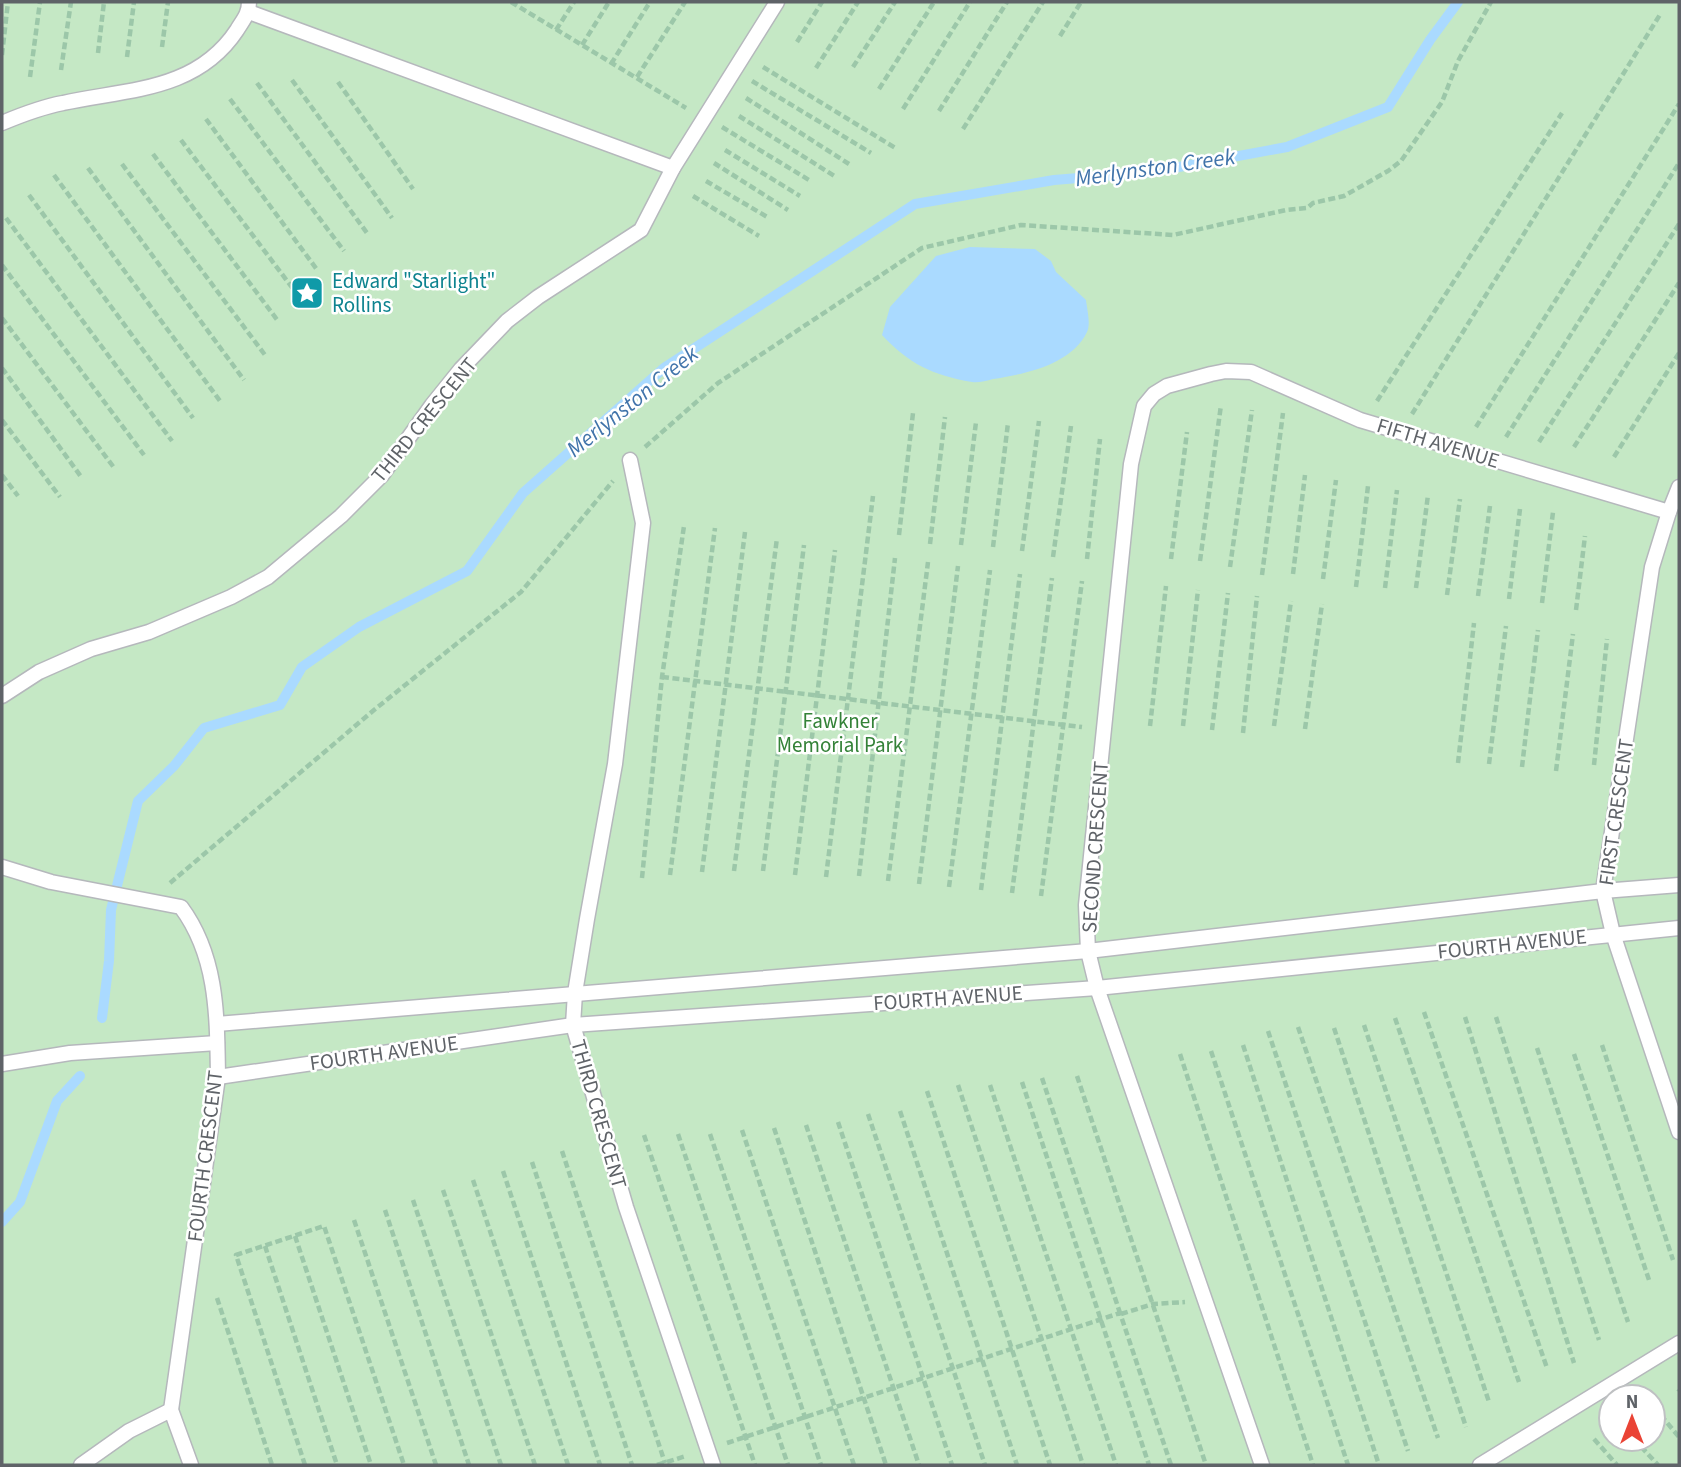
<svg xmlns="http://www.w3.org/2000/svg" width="1681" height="1467" font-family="'Source Sans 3',sans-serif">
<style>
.green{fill:#c5e8c5;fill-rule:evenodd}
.water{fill:#aadaff}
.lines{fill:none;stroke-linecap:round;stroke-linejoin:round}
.stream{stroke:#aadaff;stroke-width:10}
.service-casing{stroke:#b5b8bc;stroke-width:17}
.path{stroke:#9cc7a9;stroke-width:4.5;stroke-dasharray:7 3.5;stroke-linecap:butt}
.service{stroke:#fff;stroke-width:14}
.labels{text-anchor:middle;stroke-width:5;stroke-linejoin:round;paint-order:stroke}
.culture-label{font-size:21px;fill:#0d838f;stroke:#fff;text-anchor:start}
.street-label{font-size:21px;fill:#5f6368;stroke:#fff}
.park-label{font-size:21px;fill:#348238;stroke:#fff}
.water-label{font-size:23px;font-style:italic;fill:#4174aa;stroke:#fff}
</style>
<rect width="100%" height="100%" fill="#f1efe8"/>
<!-- green -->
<path class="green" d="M2 2H1679V1465H2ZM1611 1397H1653V1439H1611Z"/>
<!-- water -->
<path class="water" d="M970 247 1035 249 1051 261 1056 272 1086 300C1087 309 1091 324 1087 332 1071 365 1025 374 993 379 986 381 978 383 972 382 932 375 909 364 882 335L890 307 936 256Z"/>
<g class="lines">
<!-- stream -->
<g class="stream">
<polyline points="102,1018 109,961 111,910 138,801 174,766 204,728 280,705 302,667 359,627 467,571 523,493 664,368 915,204 1054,180 1152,172 1287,147 1388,107 1430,40 1458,2"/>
<polyline points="2,1222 20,1202 57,1101 80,1076"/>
</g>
<defs>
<g id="service">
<polyline points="249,12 673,168"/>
<path d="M2 123C21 115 42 107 63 103 126 89 196 92 237 30 243 20 249 14 249 2"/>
<polyline points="630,460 643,523 615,764 587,919 575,993 573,1025 626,1207 713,1465"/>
<polyline points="1679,487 1669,512 1652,567 1603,891 1613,934 1679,1132"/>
<polyline points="2,696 39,672 91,649 149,632 231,597 268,577 341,516 382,475 432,405 461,369 507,321 538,297 641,230 673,168 777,2"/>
<path d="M2 867 51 882 181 907C218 957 217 1017 218 1077L171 1410 191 1465"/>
<polyline points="217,1024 1088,951 1603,891 1679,885"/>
<polyline points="2,1064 70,1053 217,1043"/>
<polyline points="218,1077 573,1025 1097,988 1679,928"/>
<polyline points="81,1465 129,1431 171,1410"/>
<polyline points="1262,1465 1097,988 1088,951 1086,905 1131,464 1144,406 1154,394 1167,386 1211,374 1226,371 1251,372 1360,420 1669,512"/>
<polyline points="1480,1465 1679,1343"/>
</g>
</defs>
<!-- service casing -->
<use href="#service" class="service-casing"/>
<!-- path -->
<g class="path">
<polyline points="511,2 686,108"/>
<polyline points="556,30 574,2"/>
<polyline points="1060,36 1081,2"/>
<polyline points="797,42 822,2"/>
<polyline points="582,45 609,2"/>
<polyline points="162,47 168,2"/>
<polyline points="98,53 104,2"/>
<polyline points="2,55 8,2"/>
<polyline points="127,57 134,2"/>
<polyline points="611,64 650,2"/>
<polyline points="763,67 897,149"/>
<polyline points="853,67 895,2"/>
<polyline points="816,68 858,2"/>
<polyline points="61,70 71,2"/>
<polyline points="30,77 40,2"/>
<polyline points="637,77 685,2"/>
<polyline points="292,80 392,218"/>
<polyline points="752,81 871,153"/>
<polyline points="338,82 413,189"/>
<polyline points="257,83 367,233"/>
<polyline points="879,89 934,2"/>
<polyline points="746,98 849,164"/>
<polyline points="230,99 344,251"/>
<polyline points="903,109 970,2"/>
<polyline points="939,111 1007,2"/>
<polyline points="739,116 836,177"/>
<polyline points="206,119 318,271"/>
<polyline points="722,127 809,180"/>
<polyline points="963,129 1043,2"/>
<polyline points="181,140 306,306"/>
<polyline points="725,150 800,196"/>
<polyline points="153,154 278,321"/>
<polyline points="714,163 788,210"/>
<polyline points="122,164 265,355"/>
<polyline points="88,168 244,380"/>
<polyline points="54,175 220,401"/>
<polyline points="706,181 769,218"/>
<polyline points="29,195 193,418"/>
<polyline points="693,196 759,236"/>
<polyline points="6,218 172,441"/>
<polyline points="2,265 144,455"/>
<polyline points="2,318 115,469"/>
<polyline points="2,368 82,478"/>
<polyline points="1377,401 1562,113"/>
<polyline points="1412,414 1661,13"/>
<polyline points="2,420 60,497"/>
<polyline points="1476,427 1679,104"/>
<polyline points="1506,437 1679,163"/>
<polyline points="1539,442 1679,224"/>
<polyline points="645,447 718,383 922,248 1021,225 1173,235 1286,210 1307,208 1313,203 1344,196 1388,171 1401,161 1442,102 1458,61 1491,2"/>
<polyline points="1574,447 1679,283"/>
<polyline points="1614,457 1679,353"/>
<polyline points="2,475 18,496"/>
<polyline points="899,535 913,413"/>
<polyline points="930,544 945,417"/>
<polyline points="961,545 976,422"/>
<polyline points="993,547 1008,423"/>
<polyline points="1022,551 1039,421"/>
<polyline points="1053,557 1071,426"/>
<polyline points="1087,559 1100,439"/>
<polyline points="1171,559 1187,432"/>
<polyline points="1200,561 1221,405"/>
<polyline points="1230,567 1252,410"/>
<polyline points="1293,574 1305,475"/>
<polyline points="1262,575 1283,413"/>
<polyline points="1323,579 1336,480"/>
<polyline points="1356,587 1368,486"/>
<polyline points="1385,588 1397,490"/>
<polyline points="1416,588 1428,495"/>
<polyline points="1447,595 1460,499"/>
<polyline points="1478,596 1490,506"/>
<polyline points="1509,599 1520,509"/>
<polyline points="1542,603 1553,512"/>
<polyline points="1576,610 1585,536"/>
<polyline points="662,677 1082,727"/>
<polyline points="1150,726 1166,586"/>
<polyline points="1183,726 1198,590"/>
<polyline points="1274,726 1291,601"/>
<polyline points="1305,729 1322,604"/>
<polyline points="1212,730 1228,593"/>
<polyline points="1243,733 1257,596"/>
<polyline points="1458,763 1474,623"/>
<polyline points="1489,764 1506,626"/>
<polyline points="1594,765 1607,639"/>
<polyline points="1522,767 1538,630"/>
<polyline points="1556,771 1573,634"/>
<polyline points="734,871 777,538"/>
<polyline points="763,871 804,545"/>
<polyline points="702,872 745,532"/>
<polyline points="670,875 715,528"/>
<polyline points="795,875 835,550"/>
<polyline points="859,876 895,558"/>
<polyline points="826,877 873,496"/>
<polyline points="642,878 662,677 684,526"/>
<polyline points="888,881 928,562"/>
<polyline points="170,883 374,710 521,592 613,481"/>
<polyline points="919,884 958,566"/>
<polyline points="949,887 990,570"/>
<polyline points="981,890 1020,574"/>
<polyline points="1012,893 1052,578"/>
<polyline points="1041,896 1082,581"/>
<polyline points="1424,1012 1547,1368"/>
<polyline points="1465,1017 1574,1363"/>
<polyline points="1496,1017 1599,1340"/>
<polyline points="1395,1018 1519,1382"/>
<polyline points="1364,1025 1489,1402"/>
<polyline points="1298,1027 1438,1438"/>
<polyline points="1334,1028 1466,1427"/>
<polyline points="1268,1031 1408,1451"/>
<polyline points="1243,1045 1379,1465"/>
<polyline points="1602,1045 1673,1260"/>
<polyline points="1537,1048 1628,1322"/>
<polyline points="1211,1051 1348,1465"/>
<polyline points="1180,1054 1313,1465"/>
<polyline points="1574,1054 1650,1283"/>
<polyline points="1077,1076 1206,1465"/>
<polyline points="1042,1078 1120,1313"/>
<polyline points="1022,1082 1149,1465"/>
<polyline points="958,1085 1083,1465"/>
<polyline points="990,1085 1116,1465"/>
<polyline points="927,1091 1050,1465"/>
<polyline points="900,1111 1017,1465"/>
<polyline points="868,1114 985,1465"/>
<polyline points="838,1122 952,1465"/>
<polyline points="806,1125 919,1465"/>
<polyline points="774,1128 886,1465"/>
<polyline points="742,1130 854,1465"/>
<polyline points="678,1134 788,1465"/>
<polyline points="710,1134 821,1465"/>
<polyline points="644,1135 755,1465"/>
<polyline points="562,1151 665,1463"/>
<polyline points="532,1162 632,1465"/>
<polyline points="503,1171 600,1465"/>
<polyline points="473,1180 568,1465"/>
<polyline points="443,1190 535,1465"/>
<polyline points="413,1200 501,1465"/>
<polyline points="385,1210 469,1465"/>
<polyline points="354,1220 436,1465"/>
<polyline points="295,1236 371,1465"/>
<polyline points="265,1246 337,1465"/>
<polyline points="217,1298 272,1465"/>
<polyline points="1121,1314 1153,1304 1185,1302"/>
<polyline points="1678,1389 1679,1390"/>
<polyline points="1654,1407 1679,1437"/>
<polyline points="1594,1439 1617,1465"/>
<polyline points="1634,1439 1658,1465"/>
<polyline points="727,1443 1120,1313 1171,1465"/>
<polyline points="305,1465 236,1255 324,1226 404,1465"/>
<polyline points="657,1465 686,1456"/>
</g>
<!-- service -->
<use href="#service" class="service"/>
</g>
<!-- icons -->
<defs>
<symbol id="sight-square" viewBox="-11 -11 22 22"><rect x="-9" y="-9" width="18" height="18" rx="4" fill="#0f9aa8" stroke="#fff"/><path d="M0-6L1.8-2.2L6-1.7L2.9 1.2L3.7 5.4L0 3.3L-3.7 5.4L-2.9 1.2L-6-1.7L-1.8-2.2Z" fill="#fff"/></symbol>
</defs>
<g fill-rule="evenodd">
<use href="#sight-square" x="288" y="274" width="38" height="38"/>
</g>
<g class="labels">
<!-- culture labels -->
<g class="culture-label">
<text x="332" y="288">Edward "Starlight"<tspan x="332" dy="24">Rollins</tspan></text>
</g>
<!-- street labels -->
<g class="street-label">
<text transform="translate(424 420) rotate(-51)" y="7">THIRD CRESCENT</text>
<text transform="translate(1438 443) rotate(17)" y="7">FIFTH AVENUE</text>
<text transform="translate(1616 812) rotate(-82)" y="7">FIRST CRESCENT</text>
<text transform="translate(1095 847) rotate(-86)" y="7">SECOND CRESCENT</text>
<text transform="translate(1512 944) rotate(-6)" y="7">FOURTH AVENUE</text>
<text transform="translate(948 998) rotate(-4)" y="7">FOURTH AVENUE</text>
<text transform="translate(384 1053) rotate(-8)" y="7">FOURTH AVENUE</text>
<text transform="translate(599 1114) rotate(74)" y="7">THIRD CRESCENT</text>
<text transform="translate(205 1156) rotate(-83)" y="7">FOURTH CRESCENT</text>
</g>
<!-- park labels -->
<g class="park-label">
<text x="840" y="728">Fawkner<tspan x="840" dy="24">Memorial Park</tspan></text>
</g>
<!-- water labels -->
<g class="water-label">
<text transform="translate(1155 167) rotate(-8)" y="8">Merlynston Creek</text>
<text transform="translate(632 401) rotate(-39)" y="8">Merlynston Creek</text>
</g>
</g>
<!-- border -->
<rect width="1681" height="1467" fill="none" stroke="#5f6368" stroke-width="7"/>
<!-- north arrow -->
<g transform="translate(1632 1418)"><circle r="33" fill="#ffffff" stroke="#bfc1c3" stroke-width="2"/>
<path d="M0-5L12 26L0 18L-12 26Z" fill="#ea4335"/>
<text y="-10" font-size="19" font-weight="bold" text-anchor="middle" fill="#5f6368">N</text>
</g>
</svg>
